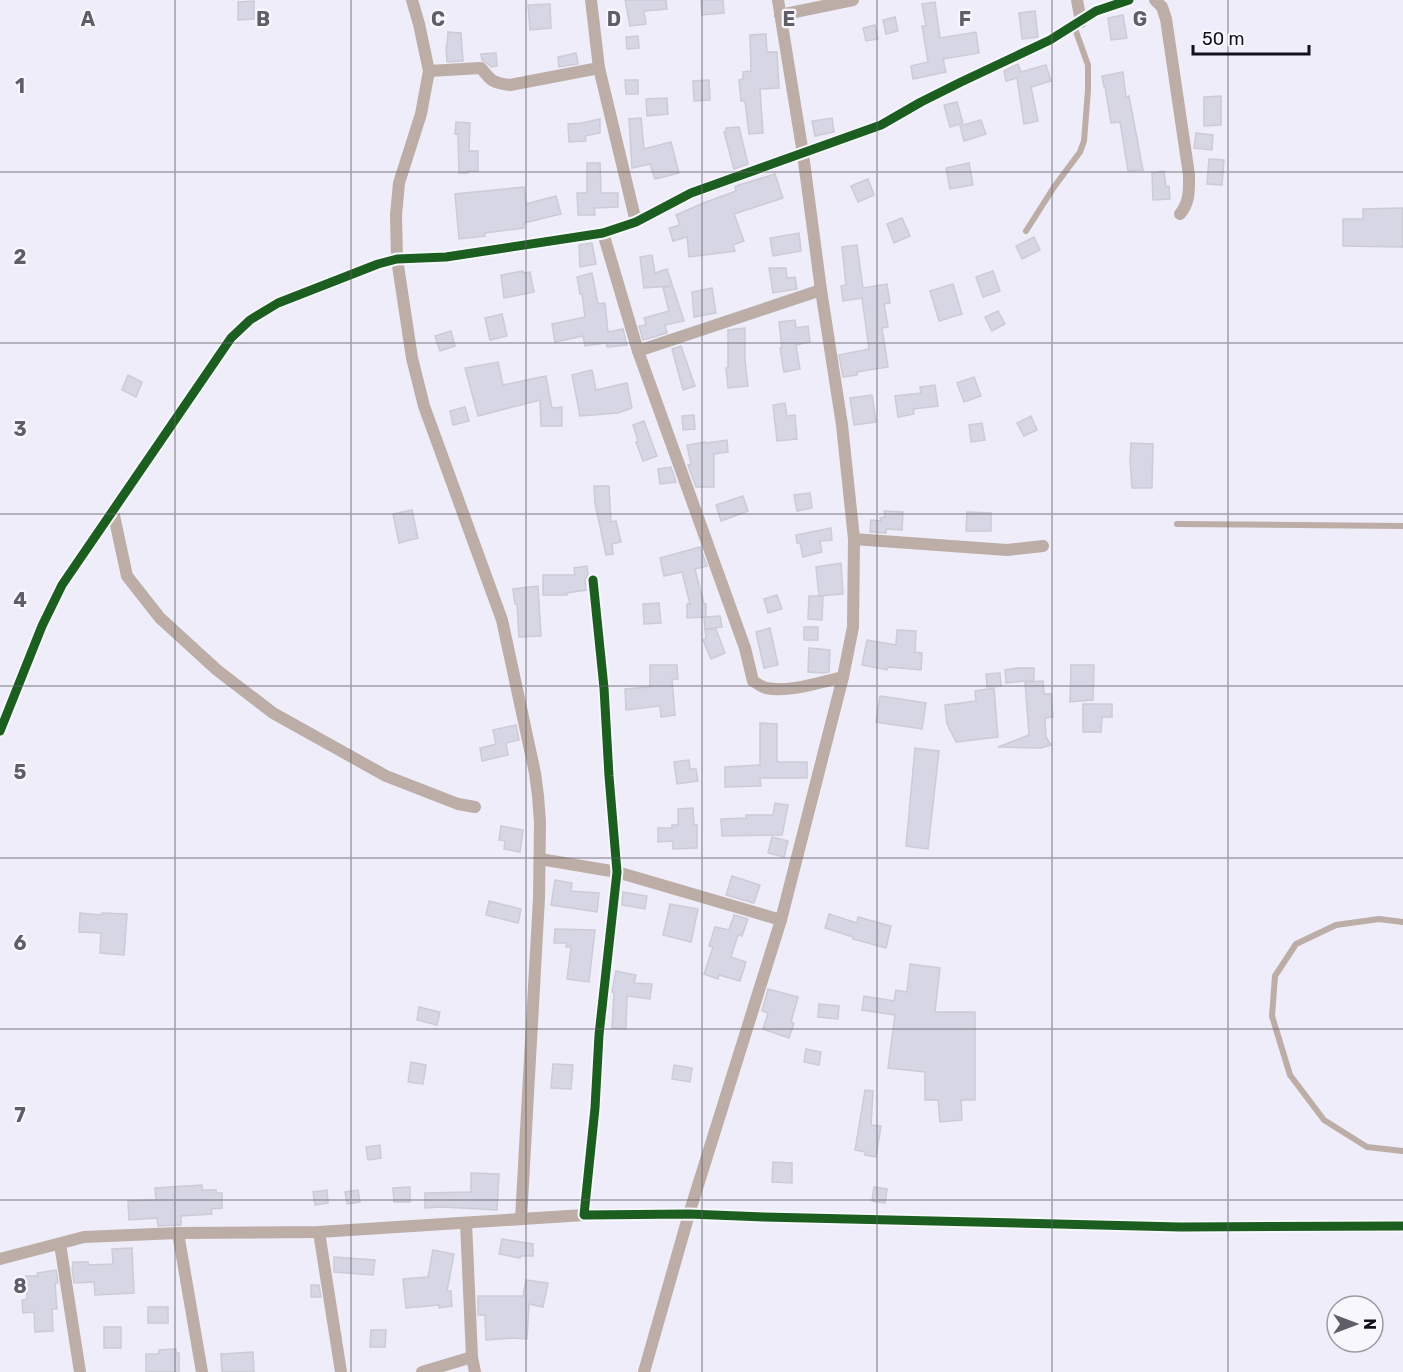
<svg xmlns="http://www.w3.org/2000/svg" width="1403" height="1372" font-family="Rubik,sans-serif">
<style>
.building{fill:#d7d6e4;stroke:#cccbd6;stroke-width:1.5}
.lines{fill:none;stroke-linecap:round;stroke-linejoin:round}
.lane{stroke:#bcada6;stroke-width:6}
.street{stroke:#bcada6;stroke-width:12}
.cycleway-casing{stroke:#f7f7fd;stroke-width:13}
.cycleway{stroke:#1b5e20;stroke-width:9}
.grid{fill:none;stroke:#5f5d68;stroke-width:1.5;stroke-opacity:0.55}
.grid-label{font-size:20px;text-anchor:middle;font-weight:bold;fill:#5f5d68;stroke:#f7f7fd;stroke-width:4.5;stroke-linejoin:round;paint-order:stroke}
</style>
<rect width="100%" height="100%" fill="#eeedf9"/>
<!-- building -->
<g class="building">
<polygon points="625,0 666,0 667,9 644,11 646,24 630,26"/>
<polygon points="701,0 723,0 724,13 702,15"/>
<polygon points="254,1 254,19 238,20 238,2"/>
<polygon points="935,2 940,38 976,32 979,53 943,59 946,72 913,79 911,66 928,62 922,26 926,26 922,4"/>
<polygon points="550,4 551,28 530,30 528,5"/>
<polygon points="1035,11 1038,37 1022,39 1019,13"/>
<polygon points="1123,15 1127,38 1111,40 1108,18"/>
<polygon points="895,17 898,31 886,34 883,20"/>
<polygon points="875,25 878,39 866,41 863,28"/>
<polygon points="448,32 461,33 463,61 447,62 446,46 447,46"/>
<polygon points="766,34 767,52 777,52 779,88 760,89 763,133 749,134 745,101 741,101 739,80 743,79 743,72 751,71 750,35"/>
<polygon points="638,36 639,48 627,49 626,37"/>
<polygon points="496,53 497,66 491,67 487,63 482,60 481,54"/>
<polygon points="576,53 578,64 559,67 558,57"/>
<polygon points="1018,64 1021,72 1046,65 1051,81 1031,87 1038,121 1024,124 1017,78 1006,81 1004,71"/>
<polygon points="1123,72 1126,97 1129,96 1143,170 1128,171 1120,122 1111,123 1105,87 1104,87 1102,76"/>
<polygon points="625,80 638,80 638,94 626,94"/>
<polygon points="709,80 710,100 694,101 693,81"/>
<polygon points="1221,96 1221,125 1204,126 1204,97"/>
<polygon points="667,98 668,114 647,116 646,99"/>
<polygon points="957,102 963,123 950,127 944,105"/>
<polygon points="641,118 644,149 671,142 679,173 655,179 650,164 632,168 629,119"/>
<polygon points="832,118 834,132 815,136 812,121"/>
<polygon points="600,119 600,133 585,136 586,141 569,142 568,124 582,123"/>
<polygon points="981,120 986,134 964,141 960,126"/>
<polygon points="456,122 470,123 469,151 478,151 478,171 468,171 468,173 459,173 458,134 455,134"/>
<polygon points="739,127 748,164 734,169 724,132 726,132 726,128"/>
<polygon points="1196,133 1213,135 1212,150 1194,148"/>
<polygon points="1209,159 1224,160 1222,185 1207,184"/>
<polygon points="587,163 600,163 601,193 618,193 618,207 594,208 595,215 578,215 577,193 587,193"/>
<polygon points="969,163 973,185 950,189 946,168"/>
<polygon points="1164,171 1166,187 1169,186 1170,199 1153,200 1152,173"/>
<polygon points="775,174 783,198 734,214 744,241 733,245 735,251 689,257 687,237 673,241 669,228 680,225 676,215 706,202 736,191 735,187 739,185"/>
<polygon points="868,179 874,195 858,202 851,186"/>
<polygon points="524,187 526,204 556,196 561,214 524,223 524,228 485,233 485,236 459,239 455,194"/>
<polygon points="1403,208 1403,247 1343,246 1343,219 1363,219 1363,209"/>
<polygon points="902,218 910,236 894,243 887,224"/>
<polygon points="799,233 801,251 773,256 770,238"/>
<polygon points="1034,237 1040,250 1022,259 1016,246"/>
<polygon points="592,243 596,264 580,267 579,245"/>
<polygon points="857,245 863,288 887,284 890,303 884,304 888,327 882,328 888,367 857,372 857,375 843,377 839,355 869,349 862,298 843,301 841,286 846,285 842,247"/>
<polygon points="652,255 655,273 667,269 684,321 665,325 667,333 643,340 639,326 646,325 644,318 669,311 663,288 671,286 644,288 640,257"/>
<polygon points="769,268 786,268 787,278 795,277 797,289 773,293"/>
<polygon points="523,271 523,273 530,272 534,292 504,298 501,275"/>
<polygon points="993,271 1000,291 983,297 976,277"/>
<polygon points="592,273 598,304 605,303 608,332 623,329 627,345 607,347 606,343 585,346 583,336 555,342 552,324 585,317 582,294 580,294 577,277"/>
<polygon points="953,284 962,314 939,321 930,291"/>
<polygon points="712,288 716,313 694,317 692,292"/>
<polygon points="998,311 1005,324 992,331 985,317"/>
<polygon points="502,314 507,336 490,340 485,318"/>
<polygon points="795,320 796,328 808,326 810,342 796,345 800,369 784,372 780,348 782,348 779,322"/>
<polygon points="745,328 745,361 748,386 728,388 726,368 728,367 728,330"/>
<polygon points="451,331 455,346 440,351 435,336"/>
<polygon points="681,346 695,386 683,390 672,349"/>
<polygon points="498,362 503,385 546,376 552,408 562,407 562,426 541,426 540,400 478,416 465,368"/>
<polygon points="592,370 596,390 627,383 632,408 618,413 580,416 572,375"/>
<polygon points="128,375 142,382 136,397 122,390"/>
<polygon points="974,377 981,396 964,402 957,383"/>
<polygon points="935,385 938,406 913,409 914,414 898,417 895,396 921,393 920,387"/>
<polygon points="872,395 876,422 854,425 850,398"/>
<polygon points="785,403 787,416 795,415 797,439 777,441 773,405"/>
<polygon points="465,407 469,421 453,425 450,411"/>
<polygon points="694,415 695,429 683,430 682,416"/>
<polygon points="1031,416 1037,430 1024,436 1017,423"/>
<polygon points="644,421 657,456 643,461 636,442 638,441 633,425"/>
<polygon points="982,423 985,440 971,442 969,425"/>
<polygon points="727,440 728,452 714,454 714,487 696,487 688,465 691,464 687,445 705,442 706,443"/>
<polygon points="1131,443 1153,444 1152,488 1132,488 1130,461"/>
<polygon points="671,467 676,482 660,484 658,469"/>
<polygon points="594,486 609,486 611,522 616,521 621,542 612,544 613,554 606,555 595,503"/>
<polygon points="810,493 812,508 797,511 794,495"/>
<polygon points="743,496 748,511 721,521 716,505"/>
<polygon points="412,510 418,538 399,543 393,514"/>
<polygon points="884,511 903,512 902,530 886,529 886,533 870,532 871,520 881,521 880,518 885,517"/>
<polygon points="967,512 991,513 991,531 966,531"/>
<polygon points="831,528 832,540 820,541 822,552 803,557 800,543 797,543 796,535"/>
<polygon points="700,547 707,566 695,569 704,604 706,604 706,617 687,618 687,604 690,604 682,572 664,576 660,558"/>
<polygon points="841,563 843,594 819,596 816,567"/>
<polygon points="587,566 588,574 585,580 586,590 567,593 567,595 543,595 543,575 575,575 574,568"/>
<polygon points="538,586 541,636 519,637 517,604 515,604 513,589"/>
<polygon points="777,595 782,609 768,613 764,599"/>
<polygon points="809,596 823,596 822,620 808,619"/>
<polygon points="659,603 661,623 644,624 643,604"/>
<polygon points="720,616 722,627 705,629 704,617"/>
<rect x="804" y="627" width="14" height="13"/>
<polygon points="770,628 778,665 764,668 756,632"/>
<polygon points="705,629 716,629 725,653 711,659 703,640 706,638"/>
<polygon points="897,630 916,631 915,652 922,653 921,670 888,667 887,670 862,665 867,640 896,645"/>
<polygon points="809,648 830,650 829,672 824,673 808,672"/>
<polygon points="650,665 677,665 678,679 672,679 675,715 661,717 660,706 626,710 625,689 650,687"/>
<polygon points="1071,665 1094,665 1093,700 1070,702"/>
<polygon points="1017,668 1034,668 1034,680 1006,683 1005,670"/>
<polygon points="1000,673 1001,686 987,687 986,674"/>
<polygon points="1043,681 1044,694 1051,694 1053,717 1045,718 1046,737 1051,745 1041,748 998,747 1029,735 1025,682"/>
<polygon points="994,688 998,737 956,742 947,724 945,705 976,701 975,691"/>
<polygon points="880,696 926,703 922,729 876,722"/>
<polygon points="1083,704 1112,704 1112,717 1102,717 1101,732 1083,732"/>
<polygon points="760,723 777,724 777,762 807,762 807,778 760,778 761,786 725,787 725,767 760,765"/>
<polygon points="516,725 519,740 506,743 508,755 482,761 480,748 496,744 493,730"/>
<polygon points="915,748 939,751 928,849 906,846"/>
<polygon points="689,760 690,769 696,769 698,781 677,784 674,762"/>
<polygon points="775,803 788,805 782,835 722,836 721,819 746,818 746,815 773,815"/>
<polygon points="693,808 694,825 697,825 697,848 673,849 673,841 658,842 658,828 672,828 672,825 678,825 678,809"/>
<polygon points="501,826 523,830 520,852 504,849 505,841 499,840"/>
<polygon points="772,837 788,841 784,857 768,853"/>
<polygon points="732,876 760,885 754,903 726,895"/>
<polygon points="555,880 572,883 571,891 599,893 597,912 551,905"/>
<polygon points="623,892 647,896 645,909 622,905"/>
<polygon points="489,901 521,909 518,923 486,915"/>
<polygon points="670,904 698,909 691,942 663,935"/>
<polygon points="80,913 102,915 102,913 127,914 124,955 100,953 101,933 79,932"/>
<polygon points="829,914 857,923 858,917 891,926 886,948 853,939 853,937 825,928"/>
<polygon points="734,915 748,919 742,936 738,935 731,957 746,962 740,981 719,975 718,979 704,974 713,947 709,946 715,927 729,930"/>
<polygon points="555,929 595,930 589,982 567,979 571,947 566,947 567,943 554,943"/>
<polygon points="910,964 940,968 935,1012 975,1012 975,1100 961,1100 962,1120 940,1122 938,1100 925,1100 925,1072 888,1068 895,1015 862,1010 864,996 894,1001 896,990 907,992"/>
<polygon points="616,971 636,975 634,983 652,984 650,999 627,996 626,1029 612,1028 614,992 612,992"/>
<polygon points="768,989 798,997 791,1022 794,1023 789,1038 763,1029 768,1013 762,1011"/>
<polygon points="819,1004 839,1006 838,1019 818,1017"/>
<polygon points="419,1007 440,1012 437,1025 417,1020"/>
<polygon points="806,1049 821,1052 819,1065 804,1062"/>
<polygon points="411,1062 426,1065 423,1084 408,1082"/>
<polygon points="553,1064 573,1065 571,1089 551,1088"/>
<polygon points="674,1065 692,1068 690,1082 672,1079"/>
<polygon points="865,1090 873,1091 871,1125 881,1126 876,1157 865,1155 865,1152 855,1150"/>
<polygon points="380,1145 381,1158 368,1160 366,1147"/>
<polygon points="773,1162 792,1163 792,1183 772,1182"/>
<polygon points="471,1173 499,1174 497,1210 442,1207 425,1208 425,1193 471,1192"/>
<polygon points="202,1185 202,1190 216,1190 216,1193 222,1193 222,1208 211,1209 212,1214 181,1216 181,1225 158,1226 157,1218 129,1220 128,1201 156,1200 155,1188"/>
<polygon points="410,1187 410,1202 394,1202 393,1188"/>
<polygon points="874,1187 887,1189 885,1203 872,1201"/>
<polygon points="327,1190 328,1203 315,1205 313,1192"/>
<polygon points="358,1190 360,1202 347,1204 345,1192"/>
<polygon points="502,1239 533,1244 533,1256 520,1256 520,1258 499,1254"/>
<polygon points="132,1248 134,1293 95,1295 94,1282 74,1283 72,1267 73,1266 73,1262 88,1262 88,1265 113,1264 112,1249"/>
<polygon points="433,1250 454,1254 447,1291 451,1291 452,1306 439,1308 439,1305 406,1308 403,1279 428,1277"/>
<polygon points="334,1257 375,1260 373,1275 334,1272"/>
<polygon points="56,1270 58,1283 55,1283 57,1309 52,1309 53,1331 35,1332 34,1312 23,1313 22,1300 27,1299 26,1276 38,1276 37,1273"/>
<polygon points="526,1280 548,1283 543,1307 529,1304 527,1339 512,1338 486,1340 485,1315 478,1315 478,1296 523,1296"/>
<polygon points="311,1285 319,1285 321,1297 311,1297"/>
<rect x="148" y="1307" width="20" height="16"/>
<rect x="104" y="1327" width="17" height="21"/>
<polygon points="371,1330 386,1330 385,1347 370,1347"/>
<polygon points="176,1349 176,1353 179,1353 179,1372 146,1372 146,1354 159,1354 159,1350"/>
<polygon points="253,1352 254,1372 222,1372 221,1354"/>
</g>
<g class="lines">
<!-- lane -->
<g class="lane">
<polyline points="1026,231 1054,187 1080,152 1084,141 1088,90 1088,65 1074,26"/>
<polyline points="1177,524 1403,526"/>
<polyline points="1403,922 1379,919 1336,925 1296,944 1275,976 1272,1016 1290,1075 1324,1120 1367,1147 1403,1151"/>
</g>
<!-- street -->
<g class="street">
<polyline points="412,0 419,24 429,71 421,114 399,183 396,215 397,259 412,358 424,406 502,620 529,745 535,773 538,796 540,822 539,898 521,1219"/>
<polyline points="591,0 599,68 636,222"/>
<polyline points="1077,0 1081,22"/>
<path d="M1155 0 1162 7 1166 19 1189 175C1189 190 1190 202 1180 214"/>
<polyline points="780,15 853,0"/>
<path d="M429 71 481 68C491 81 493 83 510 85L599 68"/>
<path d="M603 233 638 351 745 648 753 681C757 683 761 687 766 688 789 693 820 682 843 677"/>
<polyline points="638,351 821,290"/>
<polyline points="113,511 127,576 160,618 217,670 273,713 386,776 458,804 475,807"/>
<polyline points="854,539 1007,550 1043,546"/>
<polyline points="593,580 604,688 609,776 617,872 599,1035 595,1108 584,1215 689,1214 764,1217 1180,1227 1403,1226"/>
<polyline points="0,731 42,626 62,585 231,338 250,320 278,303 378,264 397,259 446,257 603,233 636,222 691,193 881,125 921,102 961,82 1050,40 1096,11 1129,0"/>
<polyline points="540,859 617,872 781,920"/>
<polyline points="466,1223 472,1357 475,1372"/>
<polyline points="319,1232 341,1372"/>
<polyline points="178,1233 202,1372"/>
<polyline points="60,1244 80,1372"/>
<polyline points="0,1259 84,1237 178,1233 319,1232 584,1215"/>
<polyline points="422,1372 472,1357"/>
<polyline points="644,1372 689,1214 781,920 843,677 853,627 854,539 842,425 821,290 803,154 778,0"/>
</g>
<defs>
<g id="cycleway">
<polyline points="593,580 604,688 609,776 617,872 599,1035 595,1108 584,1215 689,1214 764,1217 1180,1227 1403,1226"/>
<polyline points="0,731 42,626 62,585 231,338 250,320 278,303 378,264 397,259 446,257 603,233 636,222 691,193 881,125 921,102 961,82 1050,40 1096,11 1129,0"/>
</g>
</defs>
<!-- cycleway casing -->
<use href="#cycleway" class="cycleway-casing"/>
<!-- cycleway -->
<use href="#cycleway" class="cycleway"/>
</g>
<!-- grid -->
<path class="grid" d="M175 0V1372M351 0V1372M526 0V1372M702 0V1372M877 0V1372M1052 0V1372M1228 0V1372M0 172H1403M0 343H1403M0 514H1403M0 686H1403M0 858H1403M0 1029H1403M0 1200H1403"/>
<g class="grid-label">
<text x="88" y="26">A</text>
<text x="263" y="26">B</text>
<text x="438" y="26">C</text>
<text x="614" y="26">D</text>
<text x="789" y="26">E</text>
<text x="965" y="26">F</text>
<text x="1140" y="26">G</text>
<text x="20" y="93">1</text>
<text x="20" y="264">2</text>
<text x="20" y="436">3</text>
<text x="20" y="607">4</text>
<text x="20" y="779">5</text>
<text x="20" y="950">6</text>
<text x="20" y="1122">7</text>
<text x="20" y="1293">8</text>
</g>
<!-- north arrow -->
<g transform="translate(1355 1324) rotate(90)"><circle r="28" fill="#f7f7fd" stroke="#9b9ba2" stroke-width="1.5"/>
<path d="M0-4.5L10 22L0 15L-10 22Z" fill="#5f5d68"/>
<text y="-9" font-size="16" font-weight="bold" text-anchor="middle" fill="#12101a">N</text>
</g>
<!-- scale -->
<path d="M1193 45v9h116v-9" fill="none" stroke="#12101a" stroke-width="3"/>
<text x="1202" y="45" font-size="18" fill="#12101a" stroke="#f7f7fd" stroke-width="4.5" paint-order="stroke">50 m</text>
</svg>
